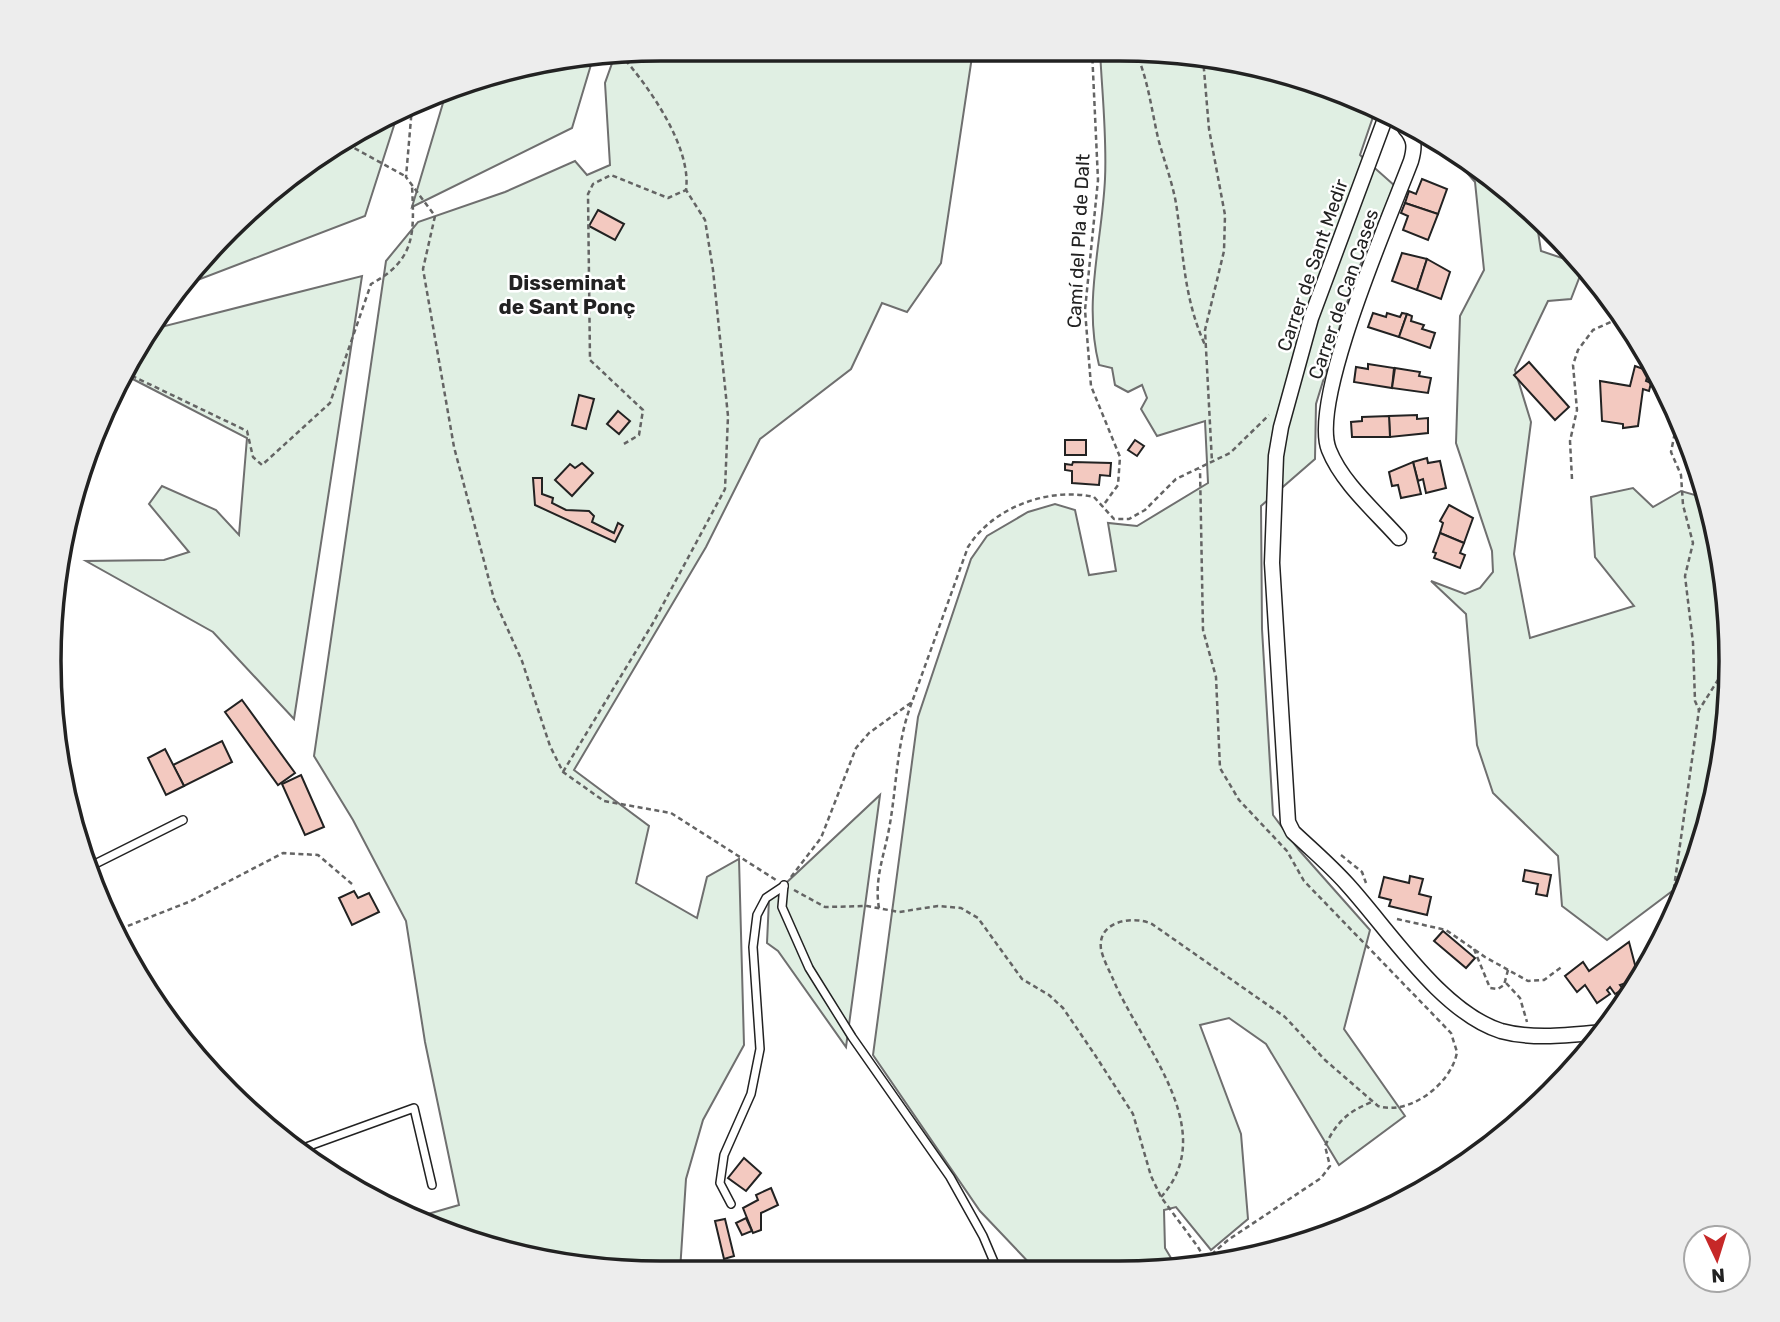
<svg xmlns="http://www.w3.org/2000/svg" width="1780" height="1322" font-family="Rubik,sans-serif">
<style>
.green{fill:#e0efe3;stroke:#6f6f6f;stroke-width:2}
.building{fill:#f3c9c0;stroke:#222;stroke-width:2}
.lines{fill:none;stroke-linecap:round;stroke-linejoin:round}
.lane-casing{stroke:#222;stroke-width:10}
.street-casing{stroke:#222;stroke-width:17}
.path{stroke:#646464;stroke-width:2.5;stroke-dasharray:5 3.5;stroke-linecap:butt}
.lane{stroke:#fff;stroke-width:7}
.street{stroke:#fff;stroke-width:14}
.labels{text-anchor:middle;stroke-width:5;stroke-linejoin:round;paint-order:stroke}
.street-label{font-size:19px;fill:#222;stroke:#fff}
.neighbourhood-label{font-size:21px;font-weight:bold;fill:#222;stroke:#fff}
.rim{fill:none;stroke:#222;stroke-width:3.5}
</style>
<rect width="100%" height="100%" fill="#fff"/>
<!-- green -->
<g class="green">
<polygon points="661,49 973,50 941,263 907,312 882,303 851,369 760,439 706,547 574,770 649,826 636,883 697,918 707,877 739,859 744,1045 703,1120 686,1179 680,1271 621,1272 465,1241 414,1218 459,1205 425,1042 406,921 353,820 314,756 386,261 418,222 505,192 575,161 587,175 610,165 605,83 615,55"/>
<path d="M1100 50H1159L1277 70 1374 114 1360 155 1395 186 1355 277 1316 404 1315 459 1261 506 1262 629 1273 815 1299 850 1370 930 1344 1029 1405 1116 1339 1165 1266 1044 1229 1018 1200 1025 1241 1134 1248 1219 1211 1250 1176 1207 1164 1210 1165 1248 1177 1268 1035 1269 980 1211 873 1055 918 717 971 559 987 536 1028 512 1055 504 1075 510 1089 575 1116 571 1108 523 1137 526 1208 483 1205 421 1157 436 1141 409 1147 398 1142 385 1128 392 1115 385 1112 368 1099 365C1083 301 1102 243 1105 179 1107 136 1102 93 1100 50Z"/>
<polygon points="593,58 572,128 412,207 446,93 502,70"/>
<polygon points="398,113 365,216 182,286 201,257 355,131"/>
<polygon points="1442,144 1459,152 1537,225 1541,251 1577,263 1583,268 1571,299 1548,301 1515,370 1531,422 1514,554 1530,638 1634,606 1595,557 1591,497 1633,488 1653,507 1681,491 1709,499 1710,503 1730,621 1726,741 1698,858 1678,902 1675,889 1607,940 1562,906 1558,856 1493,793 1477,745 1466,614 1431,581 1465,594 1480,588 1493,572 1492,551 1456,443 1460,316 1484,270 1475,182"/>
<polygon points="362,276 294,719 213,632 86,561 164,560 189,552 149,504 162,486 216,510 239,535 247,438 123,374 153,329"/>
<polygon points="880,795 846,1047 778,951 767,943 769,899"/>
</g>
<!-- building -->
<g class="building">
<polygon points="1422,179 1447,189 1438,214 1405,203 1409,191 1416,194"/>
<polygon points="1405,203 1438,214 1428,240 1403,230 1408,216 1401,213"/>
<polygon points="598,210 624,224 615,240 589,226"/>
<polygon points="1402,253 1427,259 1417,290 1392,281"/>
<polygon points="1427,259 1450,272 1441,299 1417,290"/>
<polygon points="1373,313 1386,317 1387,313 1400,317 1402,313 1407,314 1399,337 1368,327"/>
<polygon points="1407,314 1412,316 1411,321 1424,325 1422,329 1435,333 1430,348 1399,337"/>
<polygon points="1529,362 1569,407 1555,420 1514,375"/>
<polygon points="1368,364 1394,368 1392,388 1354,382 1356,367 1368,369"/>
<polygon points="1635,366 1649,371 1646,381 1651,383 1649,391 1643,389 1638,426 1623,428 1623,424 1602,421 1600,381 1630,386"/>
<polygon points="1395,368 1420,372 1419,376 1431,378 1428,393 1392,388"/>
<polygon points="579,395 594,399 586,429 572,425"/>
<polygon points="618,411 630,421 619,434 607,424"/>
<polygon points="1417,415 1417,419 1428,418 1428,433 1390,437 1389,416"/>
<polygon points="1389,416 1390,437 1352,437 1351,422 1362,421 1362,417"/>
<rect x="1065" y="440" width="21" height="15"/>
<polygon points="1135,440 1144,446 1137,456 1128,450"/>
<polygon points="1427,458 1428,463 1440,461 1446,488 1426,493 1423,479 1418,481 1413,462"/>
<polygon points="1073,462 1111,463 1110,476 1100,475 1099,485 1072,483 1072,471 1065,470 1065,464 1072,465"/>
<polygon points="1413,462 1421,494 1401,498 1398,485 1392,486 1389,472"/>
<polygon points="582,463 593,473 572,496 555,480 570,464 575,468"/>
<polygon points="533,478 542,478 542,494 553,498 552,503 566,510 589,511 594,516 592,522 614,533 618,523 623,526 615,542 535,505"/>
<polygon points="1449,505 1473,518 1464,543 1440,533 1443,523 1440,521"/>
<polygon points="1440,533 1464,543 1460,553 1465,555 1460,568 1434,558 1436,553 1433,552"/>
<polygon points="242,700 295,773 278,785 225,712"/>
<polygon points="222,741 232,762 184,786 173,765"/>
<polygon points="165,749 184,786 166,795 148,758"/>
<polygon points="301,775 324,827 305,835 282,784"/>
<polygon points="1525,870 1551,875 1547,896 1536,894 1538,884 1523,881"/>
<polygon points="1410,876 1423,879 1419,894 1431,897 1427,915 1389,906 1391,900 1379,897 1384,877 1409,883"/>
<polygon points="354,891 358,898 369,893 379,912 352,925 339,898"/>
<polygon points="1443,931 1475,958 1466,968 1434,941"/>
<polygon points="1629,942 1639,980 1629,995 1626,983 1620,985 1623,989 1615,994 1610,987 1607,990 1610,994 1597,1003 1585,985 1577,992 1565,976 1583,962 1589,971"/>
<polygon points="744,1158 761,1173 746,1191 728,1178"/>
<polygon points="771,1188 778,1205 761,1213 761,1230 753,1233 743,1208 758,1200 756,1195"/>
<polygon points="746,1218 752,1231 742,1235 736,1223"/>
<polygon points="725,1219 734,1256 724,1259 715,1221"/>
</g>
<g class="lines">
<defs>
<g id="lane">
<polyline points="87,868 183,820"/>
<polyline points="784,885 782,907 809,968 852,1037 950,1177 983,1236 997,1269"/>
<polyline points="298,1150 414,1108 432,1185"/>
<polyline points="731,1204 720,1183 724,1155 751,1094 760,1049 753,947 757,915 766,898 784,886"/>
</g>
<g id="street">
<path d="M1385 119 1311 318 1281 427 1276 456 1272 563 1288 822 1293 832C1311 849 1330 865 1347 884 1389 930 1441 1012 1501 1031 1534 1040 1570 1035 1603 1032"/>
<path d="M1399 538C1376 512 1342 483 1329 450 1309 401 1390 217 1411 161 1415 147 1415 139 1405 128"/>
</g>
</defs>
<!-- lane casing -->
<use href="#lane" class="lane-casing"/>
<!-- street casing -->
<use href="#street" class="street-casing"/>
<!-- path -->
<g class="path">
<polyline points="1092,50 1098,180 1085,310 1091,386 1120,457 1118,485 1102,507"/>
<path d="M1135 50C1148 79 1151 107 1158 138 1164 161 1174 186 1177 210 1184 259 1184 298 1205 345"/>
<path d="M620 54C648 85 692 147 686 190L668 198 611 175 593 184 588 194 590 360 643 410 639 435 622 445"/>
<polyline points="1203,58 1209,129 1225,215 1224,251 1205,330 1212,462"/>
<polyline points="412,107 406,177 435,216 423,269 454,447 494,599 522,661 550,746 563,772 604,801 671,813 776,880"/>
<polyline points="339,144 345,143 405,176"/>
<path d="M124 372 247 431 253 457 262 465 330 403 371 284C417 259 414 232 412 185"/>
<polyline points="1678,417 1671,452 1681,475 1683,505 1693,543 1685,576 1693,643 1695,701 1699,710"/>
<polyline points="1572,479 1570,441 1577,410 1573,365 1578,350 1593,330 1622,317"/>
<polyline points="563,772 653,623 725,489 728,416 713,270 705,220 686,190"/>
<polyline points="1341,855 1362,872 1366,883"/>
<path d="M791 877 821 838 856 748 869 733 912 702 968 547C993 507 1049 487 1094 497L1114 519H1129L1145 510 1176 479 1230 453 1269 415"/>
<polyline points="794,890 825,907 867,906 899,912 938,906 961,908 978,918 1022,979 1049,995 1063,1008 1095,1055 1133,1114 1151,1176 1161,1197 1198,1247 1208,1265"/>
<path d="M879 908C874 880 884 856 889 829 897 787 896 743 912 702"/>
<polyline points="1397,919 1446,930 1485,957 1528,981 1544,980 1563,966"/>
<polyline points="1669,923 1699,710 1728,664"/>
<polyline points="120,929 191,901 283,853 318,855 352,884"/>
<polyline points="1474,949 1490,988 1498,989 1504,985 1508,970"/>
<polyline points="1506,983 1520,998 1527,1022"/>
<path d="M1161 1197C1222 1130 1140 1044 1113 979 1109 970 1103 959 1101 949 1097 921 1133 915 1152 924L1285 1017 1325 1060 1378 1106C1410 1116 1452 1083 1457 1052L1451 1033 1304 881 1287 851 1239 800 1220 768 1216 677 1203 630 1200 469"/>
<path d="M1205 1260 1228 1240 1321 1178 1330 1166 1325 1146C1336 1123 1348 1111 1372 1102"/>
</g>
<!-- lane -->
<use href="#lane" class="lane"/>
<!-- street -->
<use href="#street" class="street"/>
</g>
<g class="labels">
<!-- street labels -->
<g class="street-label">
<text transform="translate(1078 241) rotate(-87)" y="7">Camí del Pla de Dalt</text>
<text transform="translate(1312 265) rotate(-71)" y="7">Carrer de Sant Medir</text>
<text transform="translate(1343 294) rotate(-71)" y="7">Carrer de Can Cases</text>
</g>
<!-- neighbourhood labels -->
<g class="neighbourhood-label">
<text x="567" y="290">Disseminat<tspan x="567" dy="24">de Sant Ponç</tspan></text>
</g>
</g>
<!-- crop -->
<path d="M0 0H1780V1322H0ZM661 61H1119A600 600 0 0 1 1719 661V661A600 600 0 0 1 1119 1261H661A600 600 0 0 1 61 661V661A600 600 0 0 1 661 61Z" fill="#ededed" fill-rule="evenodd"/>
<path class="rim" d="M661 61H1119A600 600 0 0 1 1719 661V661A600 600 0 0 1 1119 1261H661A600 600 0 0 1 61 661V661A600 600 0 0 1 661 61Z"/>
<!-- north arrow -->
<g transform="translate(1717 1259) rotate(176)"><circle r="33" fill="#ffffff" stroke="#a7a7a7" stroke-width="2"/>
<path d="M0-5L12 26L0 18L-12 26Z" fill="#c62828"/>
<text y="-10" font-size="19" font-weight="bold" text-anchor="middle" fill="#222222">N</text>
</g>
</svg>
